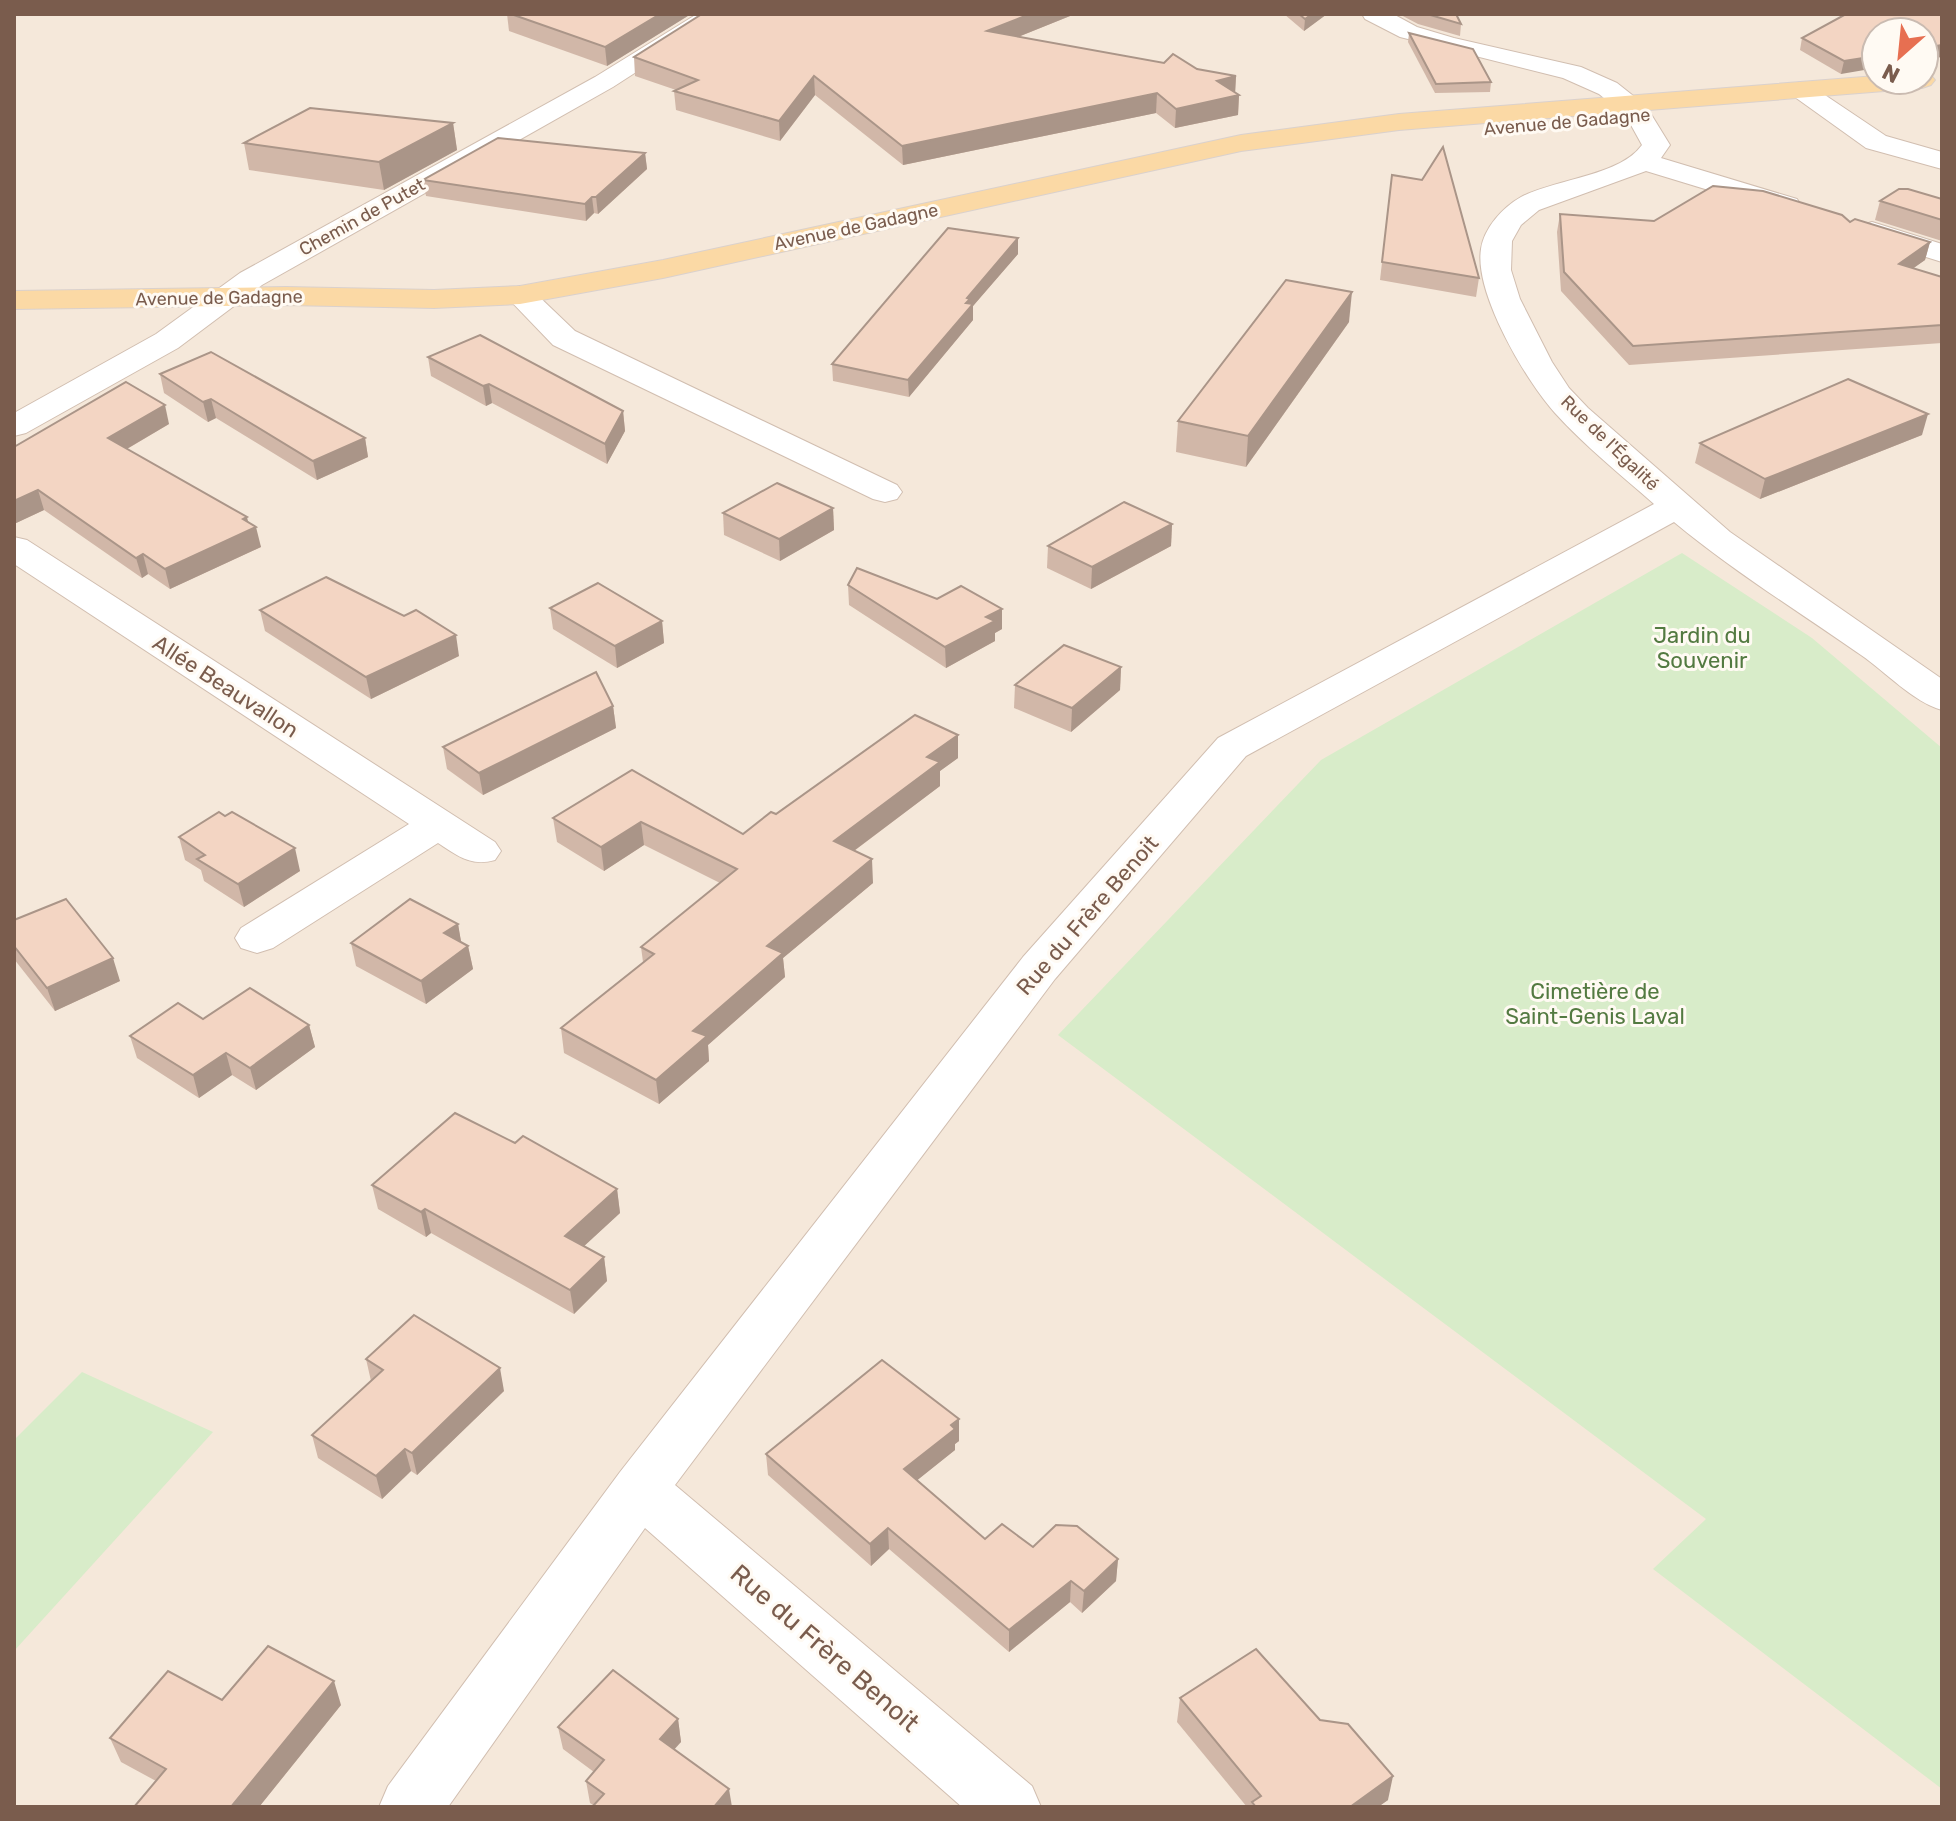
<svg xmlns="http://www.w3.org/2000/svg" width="1956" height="1821" font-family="Rubik,sans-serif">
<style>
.residential{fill:#f5e8da;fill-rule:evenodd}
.green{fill:#d8ecc9}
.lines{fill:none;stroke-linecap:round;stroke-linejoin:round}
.minor-casing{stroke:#d1beb0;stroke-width:2}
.major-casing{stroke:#dad1cd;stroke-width:2}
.minor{fill:#fff;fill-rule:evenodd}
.major{fill:#fbd9a5;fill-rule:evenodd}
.wall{fill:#d1b7a8}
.shaded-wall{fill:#aa9588}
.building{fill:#f3d5c3;stroke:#aa9588;stroke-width:2}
.labels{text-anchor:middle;stroke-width:6;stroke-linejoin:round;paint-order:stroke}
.far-street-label{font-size:18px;fill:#7a5c4d;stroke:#fffaf3}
.park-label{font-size:22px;fill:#537a41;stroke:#fffaf3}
.street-label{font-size:22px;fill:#7a5c4d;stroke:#fffaf3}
.near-street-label{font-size:26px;fill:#7a5c4d;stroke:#fffaf3}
</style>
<rect width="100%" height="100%" fill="#fdf6ec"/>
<!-- residential -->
<path class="residential" d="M14 14H1942V1807H14ZM1876 32H1924V80H1876Z"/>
<!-- green -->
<g class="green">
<polygon points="1682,553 1812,638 1942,748 1942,1789 1653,1569 1706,1519 1058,1035 1321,760"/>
<polygon points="82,1372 213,1432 14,1651 14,1440"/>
</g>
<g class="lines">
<defs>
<g id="minor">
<polygon points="697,14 726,14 613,87 262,285 178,348 26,433 14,436 14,413 156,334 240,273 595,77"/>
<path d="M1362 14H1393L1417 27 1454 38 1581 67 1617 83 1646 106 1670 145 1661 158 1797 199 1801 205 1797 211 1787 214 1646 171 1539 210 1521 225 1512 241 1511 270 1520 299 1552 362 1569 388 1588 408 1730 532 1942 679V710C1913 702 1886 672 1861 655 1798 611 1733 571 1674 522L1246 756 1055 979 675 1485 1032 1786 1041 1807H962L645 1528 448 1807H379L388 1786 620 1472 1023 957 1218 738 1654 504C1621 475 1585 446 1555 413 1526 381 1474 293 1481 249 1484 228 1503 207 1521 197 1555 179 1620 176 1642 145L1626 116 1599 94 1563 78 1400 37 1365 19Z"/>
<polygon points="1801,82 1810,85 1886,136 1942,152 1942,169 1866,148 1792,95 1788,90 1792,85"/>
<polygon points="1872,222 1942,244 1942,262 1862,237 1858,231 1862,225"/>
<polygon points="520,286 531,289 575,331 897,485 902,492 897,499 885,502 873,499 553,345 505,295 509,289"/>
<path d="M14 537 27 540 495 842 501 851 495 860C471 867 458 856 438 843L273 948 257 953 241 948 235 938 241 928 409 824 14 564Z"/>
</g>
<polygon id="major" points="1924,73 1931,75 1935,80 1931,85 1922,88 1399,130 1241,151 663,278 520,304 434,308 286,305 14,309 14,291 286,287 434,290 520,286 663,260 1241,135 1399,114 1876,76 1876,80 1924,80"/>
</defs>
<!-- minor casing -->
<use href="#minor" class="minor-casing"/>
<!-- major casing -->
<use href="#major" class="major-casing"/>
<!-- minor -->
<use href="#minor" class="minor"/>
<!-- major -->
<use href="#major" class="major"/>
</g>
<!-- wall -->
<g class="wall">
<polygon points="507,14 691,14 607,66 509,31"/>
<polygon points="1075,14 1018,37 1236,76 1235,92 1239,95 1238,115 1175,128 1156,113 903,165 815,95 780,141 676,110 674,91 676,90 635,76 634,57"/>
<polygon points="1284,14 1327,14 1304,31"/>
<polygon points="1399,14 1456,14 1461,24 1460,36 1418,24"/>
<polygon points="1942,14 1841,74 1800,50 1802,38"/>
<polygon points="1409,33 1491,82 1490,92 1435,93 1408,42"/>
<polygon points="453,123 457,150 384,190 249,170 244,143"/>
<polygon points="645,153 647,169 598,214 594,213 586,221 426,196 423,180"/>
<polygon points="1392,175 1479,278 1476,297 1380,280"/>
<polygon points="1942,199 1942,241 1875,220 1880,201"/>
<polygon points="1560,214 1654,221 1850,222 1930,242 1925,260 1913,268 1942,277 1942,343 1629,365 1561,291 1557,232"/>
<polygon points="1018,238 1018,254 973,306 973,320 909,397 833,381 832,364"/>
<polygon points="1349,322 1246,467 1176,452 1178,421"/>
<polygon points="428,357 623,411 625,431 607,464 492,403 486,406 431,376"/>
<polygon points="160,374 365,438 368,457 317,480 216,418 208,422 164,393"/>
<polygon points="169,424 127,449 249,522 261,547 170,589 148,574 142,578 44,510 14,524 14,447"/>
<polygon points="1922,435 1760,499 1695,463 1700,443"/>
<polygon points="833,508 834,530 780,561 724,535 723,513"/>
<polygon points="1172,524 1171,546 1091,589 1047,568 1048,546"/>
<polygon points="848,585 1002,609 1002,629 995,633 995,641 946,668 849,605"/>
<polygon points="550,608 662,621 664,643 617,668 553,629"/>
<polygon points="260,610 459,656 371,699 265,631"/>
<polygon points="1121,667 1120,690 1071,732 1014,708 1015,685"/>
<polygon points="613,706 616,728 483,795 447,769 443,747"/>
<polygon points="958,735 958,758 940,771 940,786 854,851 873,883 783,958 785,977 708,1045 709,1061 659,1104 564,1053 561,1028 643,962 641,947 720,883 644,845 604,871 557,842 553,818 632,770 743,834"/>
<polygon points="179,837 300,871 244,907 204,881 201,870 185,860"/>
<polygon points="14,920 120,981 55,1011 14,959"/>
<polygon points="458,924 461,942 468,946 473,969 426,1004 356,966 351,943"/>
<polygon points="203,1019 309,1025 315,1047 256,1090 232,1075 199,1098 137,1058 130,1036"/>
<polygon points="515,1143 617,1189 620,1213 584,1246 604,1257 607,1281 574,1314 431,1233 426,1237 378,1209 372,1185"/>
<polygon points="366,1359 504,1391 417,1475 411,1471 382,1499 318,1458 312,1435 371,1381"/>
<polygon points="959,1419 959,1441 955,1444 955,1450 917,1480 985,1539 1033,1547 1118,1559 1116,1581 1082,1613 1070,1602 1009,1652 889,1549 871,1566 768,1475 766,1454"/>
<polygon points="1180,1698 1388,1800 1378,1807 1247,1807 1177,1722"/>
<polygon points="341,1705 259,1807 134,1807 156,1781 121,1762 110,1738"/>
<polygon points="678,1719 681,1742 593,1805 590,1803 586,1781 594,1772 563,1749 558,1727"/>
</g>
<!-- shaded-wall -->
<g class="shaded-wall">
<polygon points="660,14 691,14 607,66 605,47"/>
<polygon points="1030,14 1075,14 986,50 987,31"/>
<polygon points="1312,14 1327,14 1304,31 1305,19"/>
<polygon points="1942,45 1942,57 1924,60 1924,48"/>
<polygon points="1876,56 1876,68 1841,74 1844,61"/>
<polygon points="814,76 815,95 780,141 779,121"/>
<polygon points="1236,76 1235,95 1239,95 1238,115 1175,128 1176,109 1217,81"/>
<polygon points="1157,93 1156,113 903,165 902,146"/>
<polygon points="453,123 457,150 384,190 379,162"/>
<polygon points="645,153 647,169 598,214 596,197"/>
<polygon points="592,197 594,213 586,221 585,204"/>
<polygon points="1018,238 1018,254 973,306 973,320 909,397 908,380 967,298"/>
<polygon points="1930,242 1925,260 1894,282 1899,264"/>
<polygon points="1352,292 1349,322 1246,467 1248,436"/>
<polygon points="489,384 492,403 486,406 483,386"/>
<polygon points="211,399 216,418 208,422 203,402"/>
<polygon points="165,405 169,424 113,457 108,438"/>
<polygon points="623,411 625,431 607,464 605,444"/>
<polygon points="1928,414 1922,435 1760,499 1765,479"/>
<polygon points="365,438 368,457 317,480 313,461"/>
<polygon points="38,490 44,510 14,524 14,501"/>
<polygon points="833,508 834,530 780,561 779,539"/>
<polygon points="247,517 250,530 256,527 261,547 170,589 165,569"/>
<polygon points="1172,524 1171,546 1091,589 1092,567"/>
<polygon points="143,554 148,574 142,578 136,558"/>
<polygon points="1002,609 1002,629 995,633 995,641 946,668 945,647 986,617"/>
<polygon points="662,621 664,643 617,668 615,646"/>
<polygon points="456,635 459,656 371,699 366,677"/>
<polygon points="1121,667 1120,690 1071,732 1072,708"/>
<polygon points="613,706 616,728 483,795 479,773"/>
<polygon points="958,735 958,758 940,771 940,786 835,865 834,841 927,757"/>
<polygon points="641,822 644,845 604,871 601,847"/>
<polygon points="295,848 300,871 244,907 238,884"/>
<polygon points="872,859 873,883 783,958 785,977 708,1045 709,1061 659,1104 656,1080 693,1031 767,946"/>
<polygon points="458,924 462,947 444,933"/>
<polygon points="468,946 473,969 426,1004 421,981"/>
<polygon points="113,958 120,981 55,1011 47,988"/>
<polygon points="309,1025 315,1047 256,1090 250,1068"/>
<polygon points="226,1053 232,1075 199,1098 193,1075"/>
<polygon points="617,1189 620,1213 569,1260 565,1236"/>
<polygon points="425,1209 431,1233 426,1237 421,1212"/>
<polygon points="604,1257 607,1281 574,1314 570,1290"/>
<polygon points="500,1368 504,1391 417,1475 412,1453"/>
<polygon points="959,1419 959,1441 955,1444 955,1450 905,1490 904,1469"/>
<polygon points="405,1449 411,1471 382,1499 376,1476"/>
<polygon points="888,1528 889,1549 871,1566 870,1544"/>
<polygon points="1118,1559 1116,1581 1082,1613 1084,1591"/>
<polygon points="1071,1581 1070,1602 1009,1652 1009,1630"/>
<polygon points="334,1681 341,1705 259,1807 231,1807"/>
<polygon points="678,1719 681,1742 664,1761 660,1739"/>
<polygon points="1393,1776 1388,1800 1378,1807 1350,1807"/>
<polygon points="729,1789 732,1807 714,1807"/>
</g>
<!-- building -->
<g class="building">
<polygon points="511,14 660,14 605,47"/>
<polygon points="702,14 1030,14 987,31 1164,63 1173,54 1197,69 1236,76 1217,81 1239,95 1176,109 1157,93 902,146 814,76 779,121 674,91 698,80 634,57"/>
<polygon points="1299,14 1312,14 1305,19"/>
<polygon points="1427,14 1456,14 1461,24"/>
<polygon points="1846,14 1942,14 1942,45 1924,48 1924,32 1876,32 1876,56 1844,61 1802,38"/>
<polygon points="1409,33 1473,49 1491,82 1436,84"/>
<polygon points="310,108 453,123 379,162 244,143"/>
<polygon points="498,138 645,153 596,197 592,197 585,204 423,180"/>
<polygon points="1443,147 1479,278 1382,262 1392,175 1422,180"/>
<polygon points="1713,186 1763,191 1842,215 1850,222 1855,219 1930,242 1899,264 1942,277 1942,325 1633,346 1564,272 1560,214 1654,221"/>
<polygon points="1899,189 1908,189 1942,199 1942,220 1880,201"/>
<polygon points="948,228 1018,238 967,298 970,299 966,303 973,304 908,380 832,364"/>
<polygon points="1286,280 1352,292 1248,436 1178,421"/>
<polygon points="480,335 623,411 605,444 489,384 483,386 428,357"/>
<polygon points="211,352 365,438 313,461 211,399 203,402 160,374"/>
<polygon points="1848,379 1928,414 1765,479 1700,443"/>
<polygon points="126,382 165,405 108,438 247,517 243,519 256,527 165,569 143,554 136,558 38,490 14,501 14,447"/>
<polygon points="777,483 833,508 779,539 723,513"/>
<polygon points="1124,502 1172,524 1092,567 1048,546"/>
<polygon points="857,568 937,599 961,586 1002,609 986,617 995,621 945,647 848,585"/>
<polygon points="326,577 404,616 416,610 456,635 366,677 260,610"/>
<polygon points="598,583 662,621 615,646 550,608"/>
<polygon points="1064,645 1121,667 1072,708 1015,685"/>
<polygon points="596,672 613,706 479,773 443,747"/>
<polygon points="915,715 958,735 927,757 940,762 834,841 872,859 767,946 783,953 693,1031 707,1036 656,1080 561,1028 654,954 641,947 737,869 641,822 601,847 553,818 632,770 743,834 771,812 776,814"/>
<polygon points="219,812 225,816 232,812 295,848 238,884 197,859 205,855 179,837"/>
<polygon points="66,899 113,958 47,988 14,946 14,920"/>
<polygon points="410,899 458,924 444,933 468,946 421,981 351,943"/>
<polygon points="250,988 309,1025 250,1068 226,1053 193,1075 130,1036 178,1003 203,1019"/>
<polygon points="455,1113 515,1143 523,1136 617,1189 565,1236 604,1257 570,1290 425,1209 421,1212 372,1185"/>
<polygon points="414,1315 500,1368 412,1453 405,1449 376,1476 312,1435 383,1370 366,1359"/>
<polygon points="882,1360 959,1419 951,1425 955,1429 904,1469 985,1539 1002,1524 1033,1547 1056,1525 1077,1526 1118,1559 1084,1591 1071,1581 1009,1630 888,1528 870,1544 766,1454"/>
<polygon points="268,1646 334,1681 231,1807 134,1807 166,1769 110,1738 168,1671 222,1700"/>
<polygon points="1256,1649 1320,1720 1348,1724 1393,1776 1350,1807 1256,1807 1252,1802 1261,1796 1180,1698"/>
<polygon points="613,1670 678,1719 660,1739 729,1789 714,1807 592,1807 604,1794 586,1781 604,1760 558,1727"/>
</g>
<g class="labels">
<!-- far-street labels -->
<g class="far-street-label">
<text transform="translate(1567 122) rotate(-5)" y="6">Avenue de Gadagne</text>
<text transform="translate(362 217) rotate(-29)" y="6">Chemin de Putet</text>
<text transform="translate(856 227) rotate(-12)" y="6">Avenue de Gadagne</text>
<text transform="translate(219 298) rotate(-1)" y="6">Avenue de Gadagne</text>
<text transform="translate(1610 443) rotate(44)" y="6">Rue de l'Égalité</text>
</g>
<!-- park labels -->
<g class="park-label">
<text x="1702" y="643">Jardin du<tspan x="1702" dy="25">Souvenir</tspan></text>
<text x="1595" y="999">Cimetière de<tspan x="1595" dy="25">Saint-Genis Laval</tspan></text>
</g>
<!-- street labels -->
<g class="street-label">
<text transform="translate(226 686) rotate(33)" y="8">Allée Beauvallon</text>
<text transform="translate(1087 915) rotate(-49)" y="8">Rue du Frère Benoit</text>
</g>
<!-- near-street labels -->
<g class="near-street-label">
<text transform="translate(825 1648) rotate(41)" y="9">Rue du Frère Benoit</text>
</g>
</g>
<!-- border -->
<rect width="1956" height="1821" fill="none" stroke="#7a5c4d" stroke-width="32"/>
<!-- north arrow -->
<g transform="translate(1900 56) rotate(207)"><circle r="38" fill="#fffaf3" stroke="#cabbb1" stroke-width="2"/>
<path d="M0-6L14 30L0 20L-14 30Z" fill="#e76f51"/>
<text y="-12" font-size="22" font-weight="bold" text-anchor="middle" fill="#7a5c4d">N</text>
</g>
</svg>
